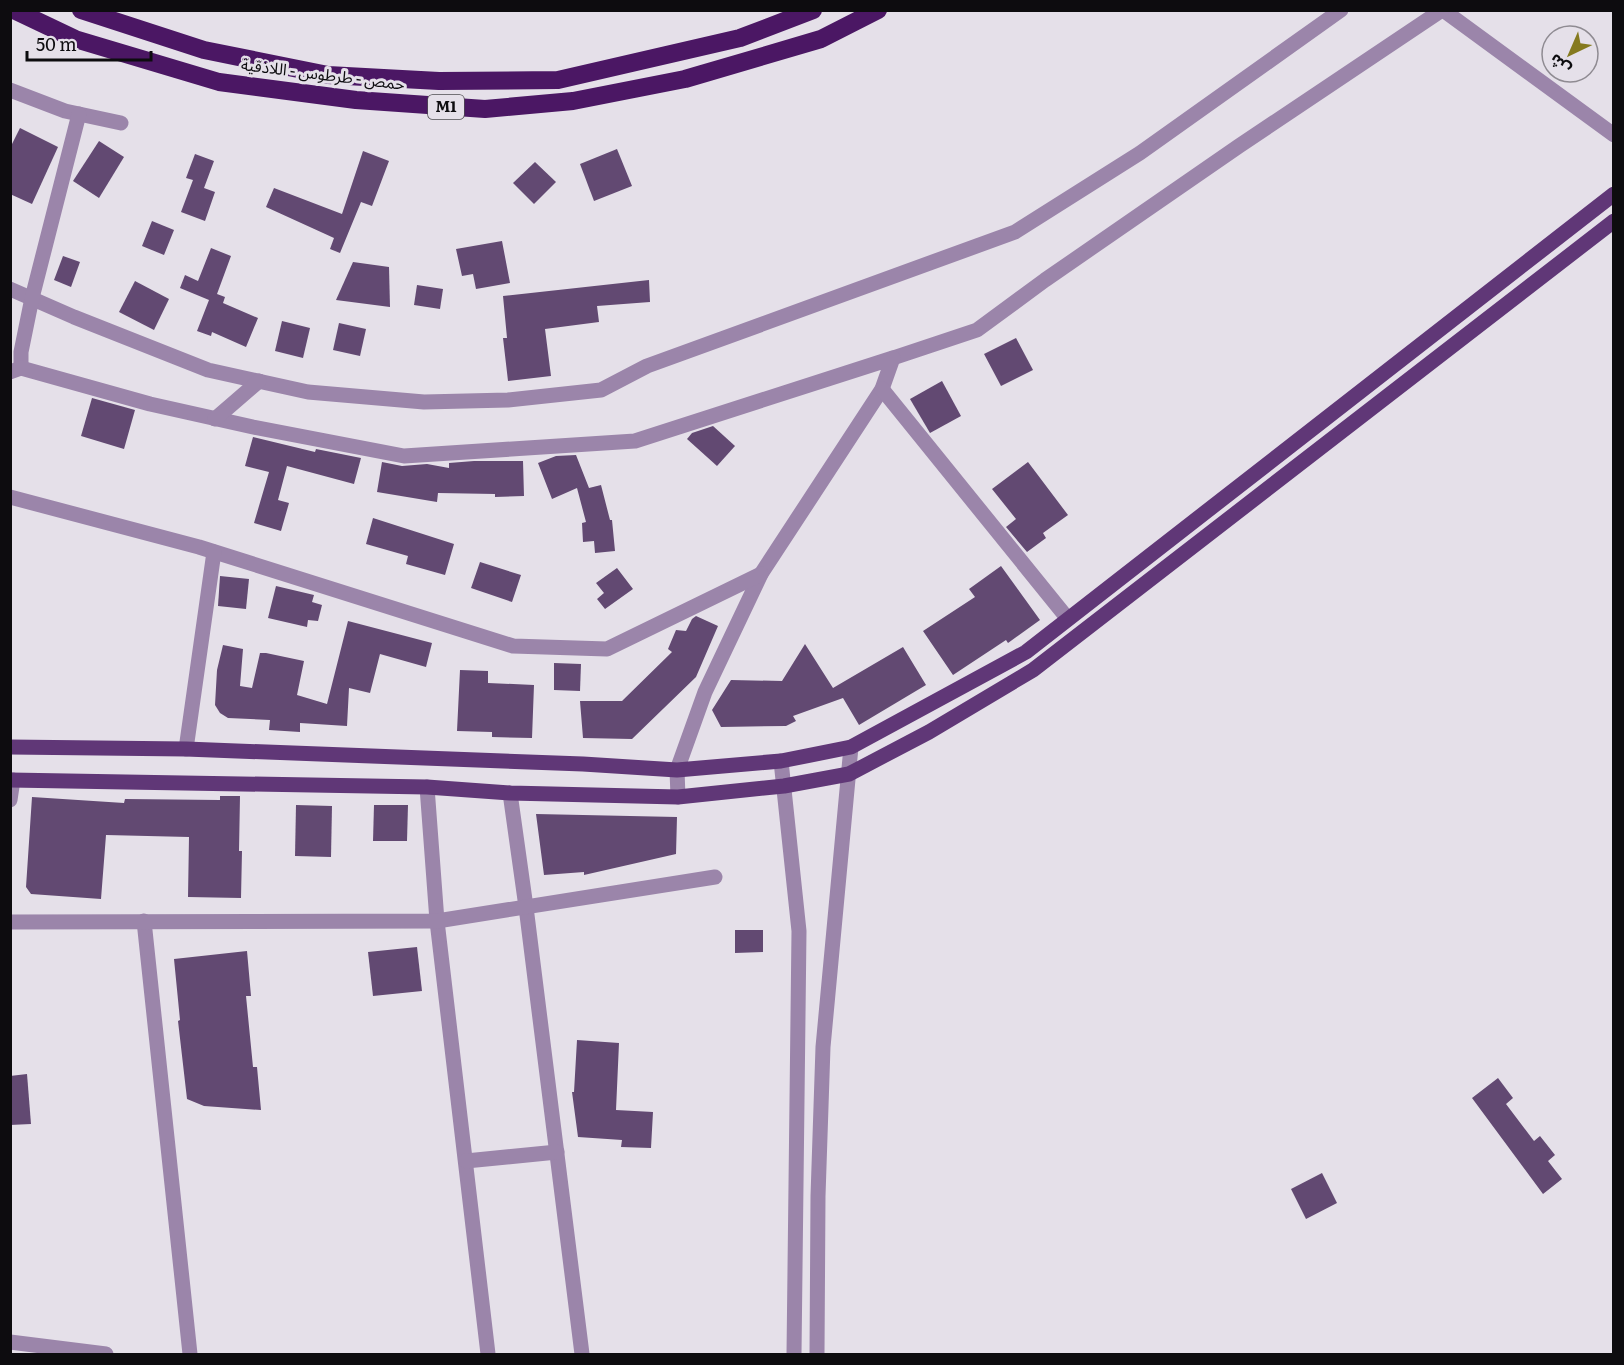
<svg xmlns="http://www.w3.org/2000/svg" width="1624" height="1365" font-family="Literata,'Noto Sans Arabic',serif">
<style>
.building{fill:#624972}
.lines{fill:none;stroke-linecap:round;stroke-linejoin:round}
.minor{stroke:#9b85aa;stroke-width:15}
.major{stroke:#603777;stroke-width:15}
.highway{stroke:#4b1764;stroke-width:18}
.labels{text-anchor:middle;stroke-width:6;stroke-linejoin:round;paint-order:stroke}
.shield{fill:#e5e0e9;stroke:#4e4c50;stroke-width:1.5}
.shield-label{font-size:15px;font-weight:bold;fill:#0d0c0f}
.street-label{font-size:16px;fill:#0d0c0f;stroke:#e5e0e9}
</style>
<rect width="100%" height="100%" fill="#e5e0e9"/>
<!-- building -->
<g class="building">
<polygon points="20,128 58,147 32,204 10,194 10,148"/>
<polygon points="99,141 124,157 99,198 73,181"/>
<polygon points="617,149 632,186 594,201 580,164"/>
<polygon points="363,151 389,161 372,206 361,202 340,253 330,249 334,238 266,207 274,188 342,214"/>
<polygon points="195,154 214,161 204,188 215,192 205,221 181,212 193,180 186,178"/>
<polygon points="535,162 556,182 534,204 513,183"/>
<polygon points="152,221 174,230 164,255 142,246"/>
<polygon points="502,241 510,283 476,289 473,274 462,276 456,249"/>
<polygon points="211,248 231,256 217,294 225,297 223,303 258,318 246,347 212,332 211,336 197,331 209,300 180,288 185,275 198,281"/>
<polygon points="63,256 80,262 71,287 54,280"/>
<polygon points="353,262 389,267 390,307 336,300"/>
<polygon points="649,280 650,302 597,306 599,322 545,329 551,376 508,381 503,338 507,338 503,296"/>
<polygon points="135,281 169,299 154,330 119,312"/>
<polygon points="417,285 443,289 440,309 414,305"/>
<polygon points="282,321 310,328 303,358 275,351"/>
<polygon points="339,323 366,329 360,356 333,350"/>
<polygon points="1016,338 1033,370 1001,386 984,354"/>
<polygon points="942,381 961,416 930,433 910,399"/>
<polygon points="92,398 135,410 124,449 81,436"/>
<polygon points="713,426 735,446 717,466 687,439 692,433"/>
<polygon points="253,437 315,452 316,449 361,458 354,484 287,466 278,500 289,503 281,531 254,523 269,472 245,466"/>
<polygon points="576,455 589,488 601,485 610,520 612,520 615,551 595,553 594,541 583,542 582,523 586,522 577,488 552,499 538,463 556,456"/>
<polygon points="474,461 523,461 524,496 495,497 495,494 438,493 437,502 377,492 382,462 402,466 427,464 449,468 449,463"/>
<polygon points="1028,462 1068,515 1043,533 1046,538 1027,552 1006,527 1016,519 992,489"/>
<polygon points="373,518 454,544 445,575 406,564 408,556 366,544"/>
<polygon points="480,562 521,575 512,602 471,588"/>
<polygon points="1001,566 1040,620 1008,643 1006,640 953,675 923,631 975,597 969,589"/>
<polygon points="617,568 633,589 605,609 597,599 604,593 596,583"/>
<polygon points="220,576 249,579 246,609 218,606"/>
<polygon points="276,586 314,595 312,602 322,605 318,621 308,620 307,627 268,618"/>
<polygon points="696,616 718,626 696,677 632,739 583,738 580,701 622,701 672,652 668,649 676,630 686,631 692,619"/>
<polygon points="348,621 432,643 426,667 380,654 370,693 349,688 347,726 300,723 300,732 269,730 270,720 228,718 220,713 215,705 217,670 223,645 243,649 240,686 252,688 260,653 266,653 304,661 297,695 327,704"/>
<polygon points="805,644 833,688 903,647 926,685 859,725 843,698 793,716 796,721 786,726 721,727 712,710 731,680 782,681"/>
<polygon points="554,663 581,664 580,691 554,690"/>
<polygon points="460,670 488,671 488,683 534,685 532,738 492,737 492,732 457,731"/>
<polygon points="220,796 240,796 239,851 242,851 241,898 188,897 189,837 106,835 101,899 31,894 26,887 32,797 124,803 125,799 220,800"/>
<polygon points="296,805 332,806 331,857 295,856"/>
<polygon points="374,805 408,805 407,841 373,841"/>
<polygon points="536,814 677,817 676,854 584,875 584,872 544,875"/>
<polygon points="735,930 763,930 763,952 735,953"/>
<polygon points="417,947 422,991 373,996 368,952"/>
<polygon points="247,951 251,996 246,996 253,1067 257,1067 261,1110 204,1106 187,1099 178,1021 180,1020 174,959"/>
<polygon points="577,1040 619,1043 616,1110 653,1112 651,1148 621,1147 622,1140 578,1137 572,1092 574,1092"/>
<polygon points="27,1074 31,1124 10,1125 10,1076"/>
<polygon points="1498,1078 1513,1098 1506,1104 1534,1141 1540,1136 1555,1155 1548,1161 1562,1179 1543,1194 1472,1098"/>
<polygon points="1322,1173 1337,1203 1306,1219 1291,1189"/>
</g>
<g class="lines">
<!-- minor -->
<g class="minor">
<polyline points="1443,10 1614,135"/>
<polyline points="10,90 65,111 121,123"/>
<polyline points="10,289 74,317 208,370 308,392 424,402 508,400 601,390 647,366 1015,232 1140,153 1341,10"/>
<polyline points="893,358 977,330 1045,280 1239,146 1442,10"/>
<polyline points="21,368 21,352 32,298 79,114"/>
<polyline points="10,372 21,368 150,404 253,427 404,456 635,441 893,358 882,389 761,574 705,692 677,770 678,797"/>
<polyline points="882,389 1068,619"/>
<polyline points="215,419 259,381"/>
<polyline points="10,497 199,547 513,646 607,649 761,574"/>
<polyline points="186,749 214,552"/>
<polyline points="781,761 799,931 794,1354"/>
<polyline points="427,787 437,921 488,1354"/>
<polyline points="510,793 526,907 582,1354"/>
<polyline points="10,800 13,780"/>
<polyline points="144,921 190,1354"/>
<polyline points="10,922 437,921 715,877"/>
<polyline points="466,1161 557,1152"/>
<polyline points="10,1342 106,1354"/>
<polyline points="817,1354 818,1196 823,1047 851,747"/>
</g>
<!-- major -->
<g class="major">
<polyline points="10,747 186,749 583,764 677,770 781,761 851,747 1026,652 1614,194"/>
<polyline points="10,780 427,787 510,793 678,797 784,786 849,774 929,732 1033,670 1614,221"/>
</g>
<!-- highway -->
<g class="highway">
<polyline points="14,10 75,39 219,82 356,100 485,109 573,101 685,79 821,39 878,10"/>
<polyline points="81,10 204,50 328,75 439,81 558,80 740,38 813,10"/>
</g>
</g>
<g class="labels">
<!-- shield labels -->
<rect class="shield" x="428" y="95" width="36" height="24" rx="4.5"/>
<g class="shield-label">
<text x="446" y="112">M1</text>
</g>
<!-- street labels -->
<g class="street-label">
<text transform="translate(323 74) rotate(7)" y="6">حمص - طرطوس - اللاذقية</text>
</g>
</g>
<!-- border -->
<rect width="1624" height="1365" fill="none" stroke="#0d0c0f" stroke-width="24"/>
<!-- north arrow -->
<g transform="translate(1570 54) rotate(224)"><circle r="28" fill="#e5e0e9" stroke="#8f8b92" stroke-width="1.5"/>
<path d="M0-4.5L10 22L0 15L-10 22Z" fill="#857a1f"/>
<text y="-9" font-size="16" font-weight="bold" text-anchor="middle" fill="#0d0c0f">ش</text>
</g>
<!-- scale -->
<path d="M27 51v9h124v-9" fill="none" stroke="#0d0c0f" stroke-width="3"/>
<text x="36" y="51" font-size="18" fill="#0d0c0f" stroke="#e5e0e9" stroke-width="4.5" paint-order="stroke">50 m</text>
</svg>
